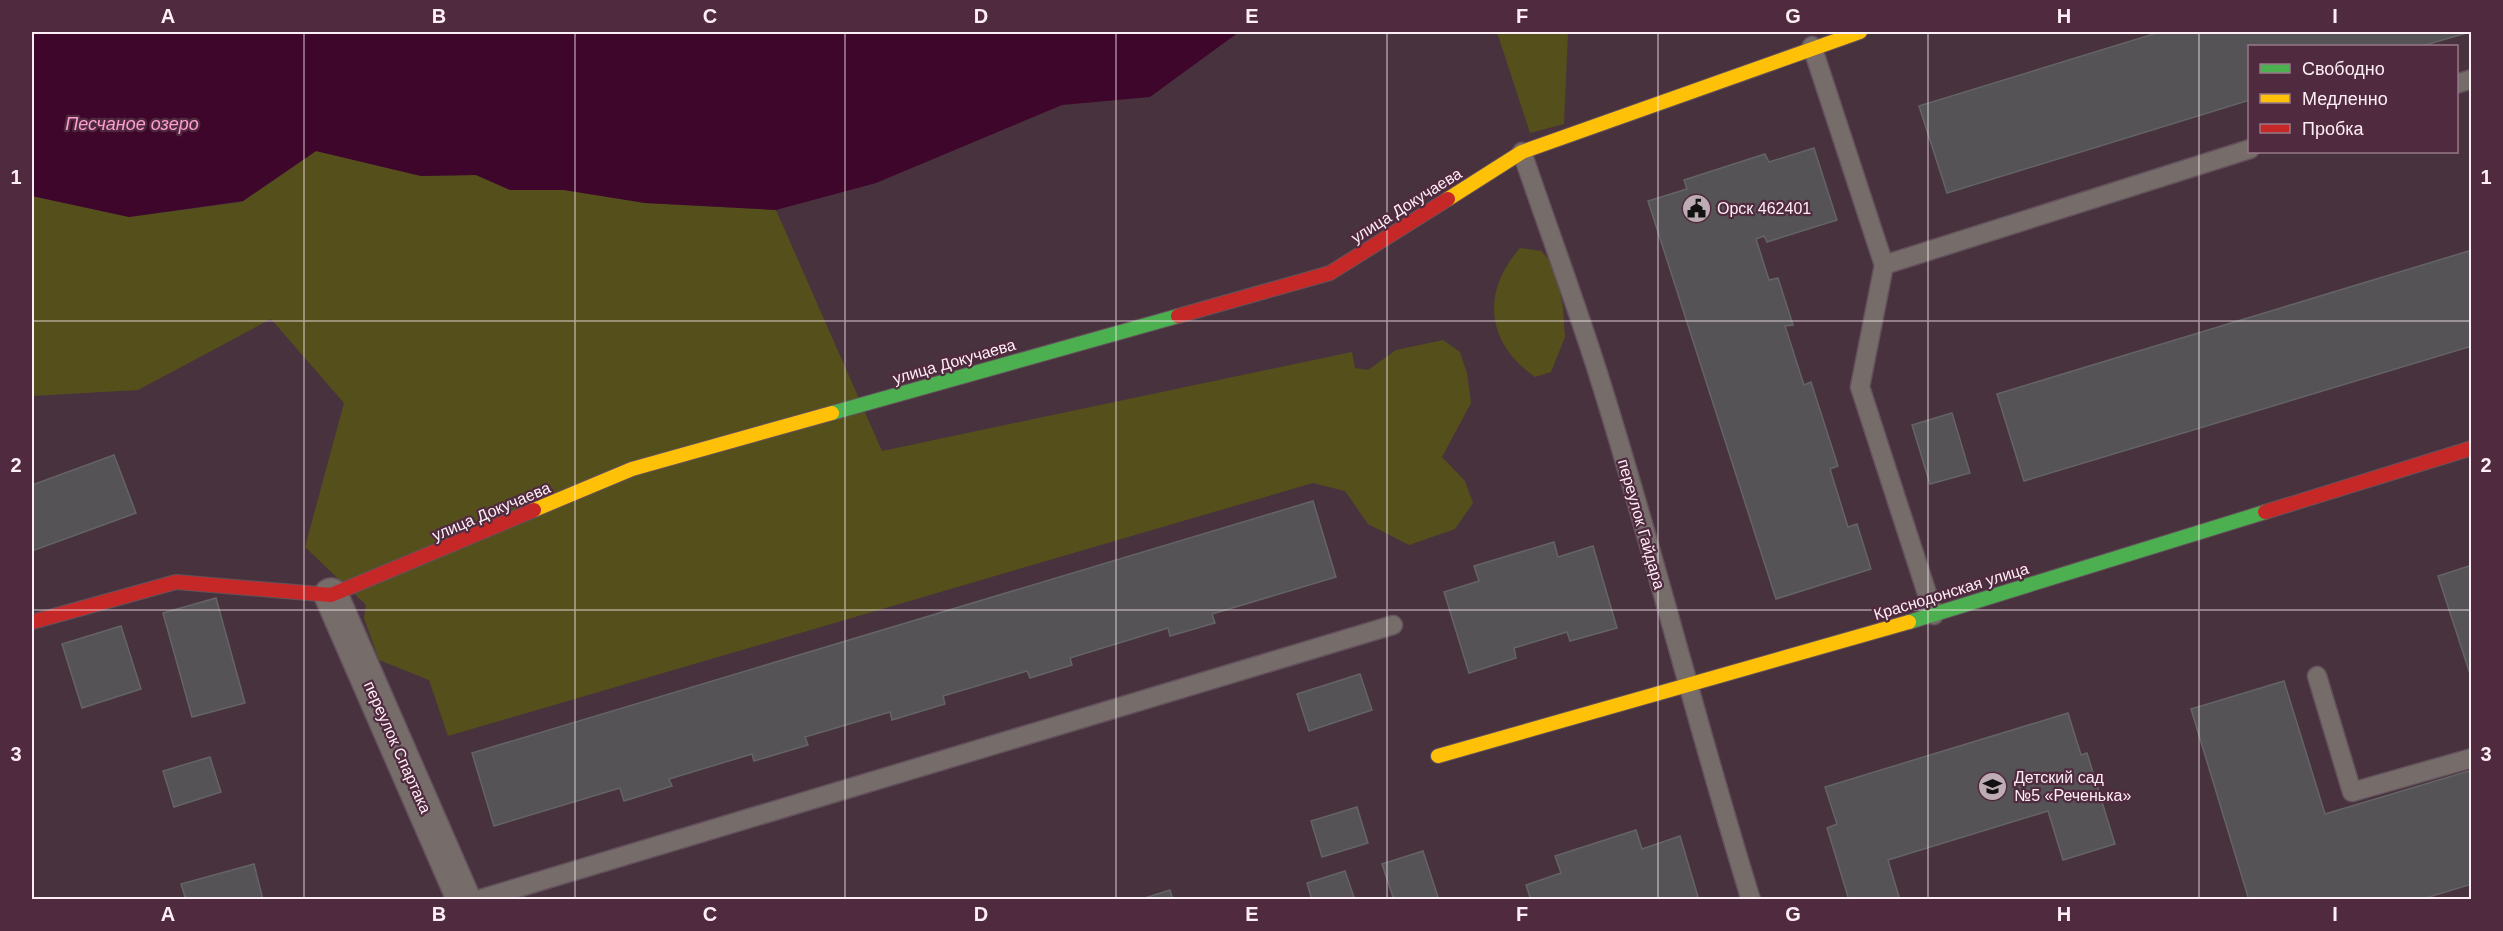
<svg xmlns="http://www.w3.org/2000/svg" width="2503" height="931" font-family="Arial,sans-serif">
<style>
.green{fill:#55501b}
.water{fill:#3f062b}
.building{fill:#555355;stroke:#646465;stroke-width:1.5}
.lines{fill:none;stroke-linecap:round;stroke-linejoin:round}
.lane-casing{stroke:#63525b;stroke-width:21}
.street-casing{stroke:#63525b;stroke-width:36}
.fast-casing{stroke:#63525b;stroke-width:16}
.slow-casing{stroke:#63525b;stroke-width:16}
.jam-casing{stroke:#63525b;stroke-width:16}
.lane{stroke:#766d6b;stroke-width:18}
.street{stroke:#766d6b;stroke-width:33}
.fast{stroke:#4caf50;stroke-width:14}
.slow{stroke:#ffc107;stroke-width:14}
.jam{stroke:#c62828;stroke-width:14}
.grid{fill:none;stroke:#feeef5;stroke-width:1.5;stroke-opacity:0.55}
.labels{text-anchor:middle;stroke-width:4.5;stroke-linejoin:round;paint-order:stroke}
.street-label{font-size:16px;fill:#feeef5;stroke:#502a3f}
.poi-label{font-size:16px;fill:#feeef5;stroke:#502a3f;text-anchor:start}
.water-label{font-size:18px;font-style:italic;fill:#fd9dd0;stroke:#502a3f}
.neatline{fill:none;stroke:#feeef5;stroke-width:2}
.grid-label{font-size:20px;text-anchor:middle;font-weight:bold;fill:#feeef5}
</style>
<rect width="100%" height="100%" fill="#48323e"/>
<!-- green -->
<g class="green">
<polygon points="1497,32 1568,32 1564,124 1530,133"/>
<polygon points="316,151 421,176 476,175 510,190 564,190 645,203 776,210 882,451 1352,352 1355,368 1368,370 1396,350 1443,340 1460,352 1467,373 1471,403 1442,457 1465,481 1473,503 1455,529 1409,545 1368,524 1345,491 1313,483 448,736 429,680 379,660 364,618 366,605 305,547 344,403 271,319 138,390 32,396 32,196 129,217 242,202"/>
<path d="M1520 248 1541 251 1555 266 1563 308 1565 337 1551 372 1535 377C1486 343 1481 292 1520 248Z"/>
</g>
<!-- water -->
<polygon class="water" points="32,32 1239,32 1150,97 1062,105 876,183 776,210 645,203 564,190 510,190 476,175 421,176 316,151 243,201 129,217 32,196"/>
<!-- building -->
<g class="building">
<polygon points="2160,32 2470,32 2422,46 2250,46 2250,100 1947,193 1919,106"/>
<polygon points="1814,148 1837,220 1767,242 1764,236 1756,239 1769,280 1778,278 1793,325 1785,326 1804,385 1811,382 1838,466 1830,469 1848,527 1857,524 1871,569 1776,599 1648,201 1687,189 1684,180 1765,154 1769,162"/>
<polygon points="2472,250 2472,346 2024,481 1997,394"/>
<polygon points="1952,413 1970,473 1930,484 1912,425"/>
<polygon points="114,455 136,513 32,551 32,485"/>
<polygon points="1313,501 1336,577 1212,614 1215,623 1170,636 1168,628 1070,658 1072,665 1030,678 1027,671 943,696 945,704 892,720 890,712 805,737 808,745 754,761 752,754 669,779 672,786 624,801 620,788 494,826 472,753"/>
<polygon points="1554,542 1558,557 1593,546 1617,628 1570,641 1567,632 1514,648 1516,658 1469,673 1444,592 1479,581 1474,566"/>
<polygon points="2472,565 2472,680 2438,576"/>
<polygon points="216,598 245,703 192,717 163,613"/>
<polygon points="121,626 141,689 82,708 62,644"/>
<polygon points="1360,674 1372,710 1309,731 1297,694"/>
<polygon points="2284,681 2325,814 2472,770 2472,884 2419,900 2249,900 2191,709"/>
<polygon points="2068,713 2081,755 2087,753 2115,844 2063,860 2048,811 1888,860 1900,900 1849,900 1827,828 1837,824 1825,787"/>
<polygon points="210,757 221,792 174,807 163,771"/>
<polygon points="1357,807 1368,843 1322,857 1311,821"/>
<polygon points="1636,830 1642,849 1680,836 1699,900 1531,900 1526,885 1561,873 1555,856"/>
<polygon points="1423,851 1439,900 1394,900 1382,864"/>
<polygon points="254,864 263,900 186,900 181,884"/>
<polygon points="1345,871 1355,900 1312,900 1307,883"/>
<polygon points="1170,890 1173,900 1139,900"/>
</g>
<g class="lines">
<defs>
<g id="lane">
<polyline points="1812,46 1884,265"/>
<polyline points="2456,84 2472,79"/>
<path d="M1522 152C1546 223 1573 295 1596 367 1652 543 1696 723 1751 900"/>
<polyline points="1934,615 1860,387 1884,265 2250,149"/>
<polyline points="2317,676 2352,792 2472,758"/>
<polyline points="477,900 1393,625"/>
</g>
<polyline id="street" points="331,595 464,900"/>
<g id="fast">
<polyline points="832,413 1178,316"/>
<polyline points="1909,622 2265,512"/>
</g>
<g id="slow">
<polyline points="1448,199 1522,152 1860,32"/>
<polyline points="534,510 632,469 832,413"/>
<polyline points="1438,756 1909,622"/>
</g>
<g id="jam">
<polyline points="1178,316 1330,273 1448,199"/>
<polyline points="2265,512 2472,448"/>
<polyline points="32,622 176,582 331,595 534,510"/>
</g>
</defs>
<!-- lane casing -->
<use href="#lane" class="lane-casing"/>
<!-- street casing -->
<use href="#street" class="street-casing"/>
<!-- fast casing -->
<use href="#fast" class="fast-casing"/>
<!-- slow casing -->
<use href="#slow" class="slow-casing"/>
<!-- jam casing -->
<use href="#jam" class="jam-casing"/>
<!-- lane -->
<use href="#lane" class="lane"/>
<!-- street -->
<use href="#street" class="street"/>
<!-- fast -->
<use href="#fast" class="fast"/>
<!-- slow -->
<use href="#slow" class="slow"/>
<!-- jam -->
<use href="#jam" class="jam"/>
</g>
<!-- grid -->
<path class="grid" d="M304 32V900M575 32V900M845 32V900M1116 32V900M1387 32V900M1658 32V900M1928 32V900M2199 32V900M32 321H2472M32 610H2472"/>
<!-- icons -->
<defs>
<symbol id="civic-disc" viewBox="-11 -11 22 22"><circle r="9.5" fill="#beacb5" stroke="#502a3f"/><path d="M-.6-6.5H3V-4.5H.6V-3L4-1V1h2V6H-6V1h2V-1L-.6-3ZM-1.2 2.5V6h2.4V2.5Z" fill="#111"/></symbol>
<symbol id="school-disc" viewBox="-11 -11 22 22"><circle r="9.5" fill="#beacb5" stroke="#502a3f"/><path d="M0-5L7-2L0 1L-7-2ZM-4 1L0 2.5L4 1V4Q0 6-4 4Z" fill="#111"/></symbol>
</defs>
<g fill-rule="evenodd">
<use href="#civic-disc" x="1680" y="192" width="33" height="33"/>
<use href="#school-disc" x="1976" y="770" width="33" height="33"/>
</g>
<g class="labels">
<!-- street labels -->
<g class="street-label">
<text transform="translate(1406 205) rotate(-32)" y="6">улица Докучаева</text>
<text transform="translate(954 361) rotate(-16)" y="6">улица Докучаева</text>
<text transform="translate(491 511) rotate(-23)" y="6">улица Докучаева</text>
<text transform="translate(1642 524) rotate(74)" y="6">переулок Гайдара</text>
<text transform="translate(1951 591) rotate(-17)" y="6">Краснодонская улица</text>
<text transform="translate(398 747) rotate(66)" y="6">переулок Спартака</text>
</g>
<!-- poi labels -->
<g class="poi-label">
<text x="1717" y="214">Орск 462401</text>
<text x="2014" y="783">Детский сад<tspan x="2014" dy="18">№5 «Реченька»</tspan></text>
</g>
<!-- water labels -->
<g class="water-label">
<text x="132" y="130">Песчаное озеро</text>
</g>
</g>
<!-- border -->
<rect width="2503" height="931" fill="none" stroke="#502a3f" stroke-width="66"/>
<!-- legend -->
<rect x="2248" y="45" width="210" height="108" fill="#502a3f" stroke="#967888" stroke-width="1.5"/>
<rect x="2260" y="64" width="30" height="9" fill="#4caf50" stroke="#967888" stroke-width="1.5"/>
<text x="2302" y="75" font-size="18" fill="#feeef5">Свободно</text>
<rect x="2260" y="94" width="30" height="9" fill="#ffc107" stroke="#967888" stroke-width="1.5"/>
<text x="2302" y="105" font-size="18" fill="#feeef5">Медленно</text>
<rect x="2260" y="124" width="30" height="9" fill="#c62828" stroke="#967888" stroke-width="1.5"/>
<text x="2302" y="135" font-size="18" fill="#feeef5">Пробка</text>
<rect x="33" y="33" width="2437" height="865" class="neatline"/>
<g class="grid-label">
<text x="168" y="23">A</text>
<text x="439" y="23">B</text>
<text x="710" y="23">C</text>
<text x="981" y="23">D</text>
<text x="1252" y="23">E</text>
<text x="1522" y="23">F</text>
<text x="1793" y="23">G</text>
<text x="2064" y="23">H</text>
<text x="2335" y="23">I</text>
<text x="16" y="184">1</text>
<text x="2486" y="184">1</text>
<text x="16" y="472">2</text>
<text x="2486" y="472">2</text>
<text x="16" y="761">3</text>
<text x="2486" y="761">3</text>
<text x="168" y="921">A</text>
<text x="439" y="921">B</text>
<text x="710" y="921">C</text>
<text x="981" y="921">D</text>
<text x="1252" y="921">E</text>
<text x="1522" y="921">F</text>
<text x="1793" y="921">G</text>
<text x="2064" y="921">H</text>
<text x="2335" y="921">I</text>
</g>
</svg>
